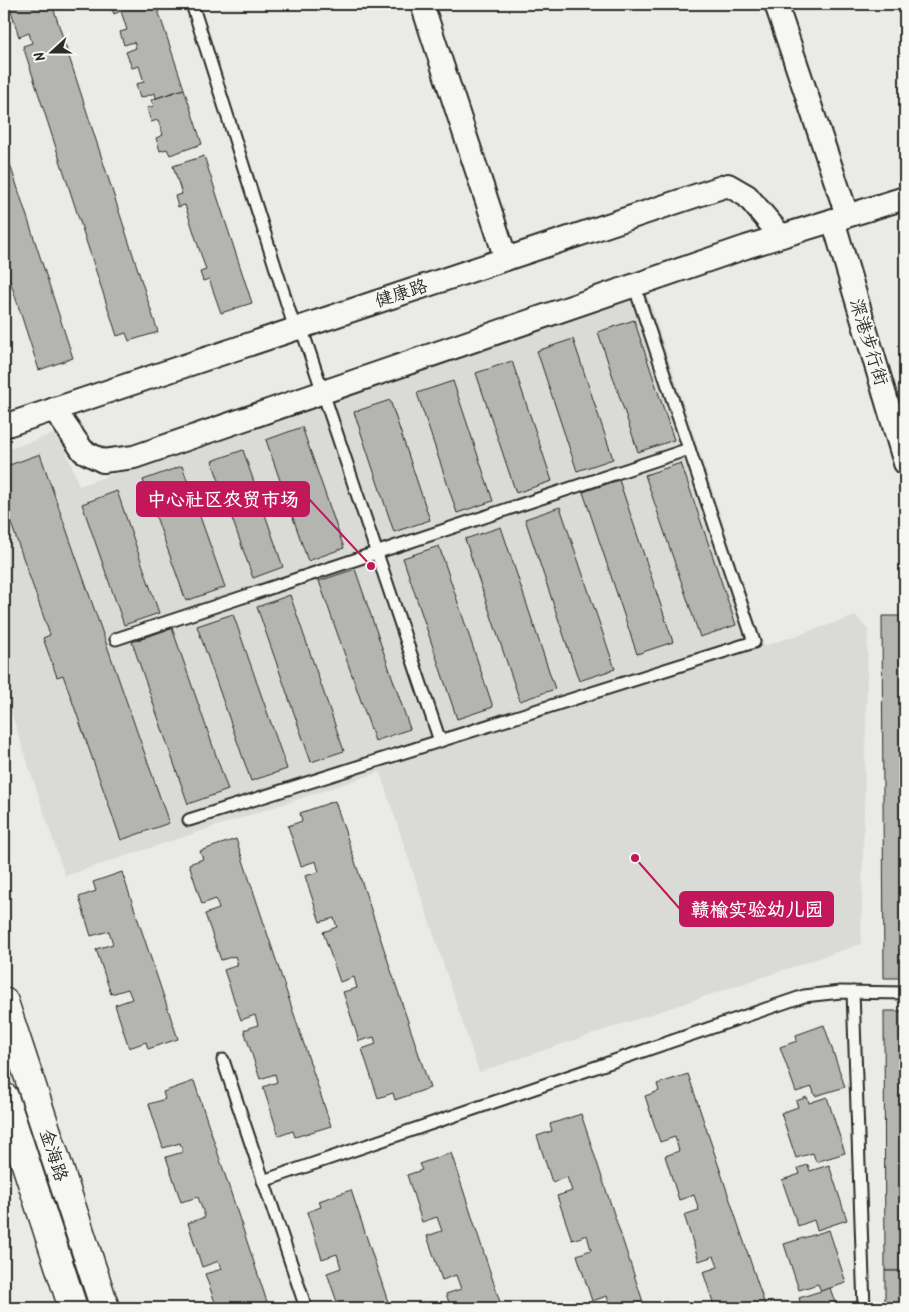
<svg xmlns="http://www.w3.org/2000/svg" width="909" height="1312" font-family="Kalam,'LXGW WenKai TC',sans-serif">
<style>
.built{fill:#dadad6}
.building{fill:#b4b4b1;stroke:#2b2b2b}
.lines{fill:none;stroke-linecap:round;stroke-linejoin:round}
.lane-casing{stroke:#2b2b2b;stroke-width:15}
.street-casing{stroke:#2b2b2b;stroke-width:26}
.secondary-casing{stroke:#2b2b2b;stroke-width:31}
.lane{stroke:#f6f6f2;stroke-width:11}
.street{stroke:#f6f6f2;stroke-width:22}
.secondary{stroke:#f6f6f2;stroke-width:28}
.labels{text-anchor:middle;stroke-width:4;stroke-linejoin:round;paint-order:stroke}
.street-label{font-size:18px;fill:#2b2b2b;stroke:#f6f6f2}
.leader{fill:none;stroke:#c2185b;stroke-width:2}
.callout-dot{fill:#c2185b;stroke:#f6f6f2;stroke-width:2}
.callout{fill:#c2185b;stroke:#c2185b;stroke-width:2}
.callout-label{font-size:19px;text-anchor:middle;font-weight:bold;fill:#fff}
</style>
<rect width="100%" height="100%" fill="#eaeae6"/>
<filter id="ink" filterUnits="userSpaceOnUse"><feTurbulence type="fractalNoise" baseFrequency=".02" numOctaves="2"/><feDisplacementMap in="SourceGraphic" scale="10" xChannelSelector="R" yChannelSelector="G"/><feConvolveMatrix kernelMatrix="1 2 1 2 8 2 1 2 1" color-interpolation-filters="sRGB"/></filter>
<g filter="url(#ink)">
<!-- built -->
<polygon class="built" points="646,291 764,646 856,616 868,630 861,944 479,1072 380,772 65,876 4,691 4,451 59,432 79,486"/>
<!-- building -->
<g class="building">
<polygon points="9,4 52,4 158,332 129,341 126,333 117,336 23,46 32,43 29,33 19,37"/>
<polygon points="110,4 156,4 184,89 156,98 155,93 140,98 136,84 144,82 139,66 132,68 126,52 136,48 134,42 124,45 120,32 127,30 121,11 114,14"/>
<polygon points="184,89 202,144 170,155 167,149 160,151 156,138 163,135 158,120 151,122 147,108 154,106 151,100"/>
<polygon points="4,146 73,358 39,370 4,262"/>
<polygon points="204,156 252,303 221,313 209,279 203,281 200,272 206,270 185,205 178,207 175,196 182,194 173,166"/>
<polygon points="634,320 674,440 638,452 598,332"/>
<polygon points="573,339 613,459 577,471 537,351"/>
<polygon points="512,361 552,481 516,493 476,373"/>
<polygon points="453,381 493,501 457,513 417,393"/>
<polygon points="390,400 430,520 394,532 354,412"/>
<polygon points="302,427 344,548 308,561 266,440"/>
<polygon points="243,450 283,567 253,578 212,461"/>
<polygon points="40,454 169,823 121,840 63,675 57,677 43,638 50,635 4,503 4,467"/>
<polygon points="681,463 736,625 700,637 645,475"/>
<polygon points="182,466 225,587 186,601 143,480"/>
<polygon points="619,480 673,642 637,654 583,492"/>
<polygon points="117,491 159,613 124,625 82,504"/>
<polygon points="560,507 615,669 579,681 525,519"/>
<polygon points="501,527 555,689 520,701 465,539"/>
<polygon points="439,546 493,707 457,719 403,558"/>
<polygon points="355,569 410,729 375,741 319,581"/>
<polygon points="905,581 905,978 884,978 882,616 905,616"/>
<polygon points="290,595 344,751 311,762 257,607"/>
<polygon points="233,614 287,769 251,781 197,626"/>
<polygon points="172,628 228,790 188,804 132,642"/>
<polygon points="335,801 430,1088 395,1100 393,1093 378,1098 362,1049 376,1044 374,1037 359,1041 343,992 357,988 354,977 340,982 323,932 337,927 334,918 320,922 305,876 319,872 316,861 301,866 288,826 302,821 300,813"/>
<polygon points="236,839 331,1126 295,1137 293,1131 279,1136 263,1087 277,1082 275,1074 260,1079 244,1030 258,1025 255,1015 241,1020 224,970 238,965 235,956 221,960 205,914 219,909 216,899 202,904 189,864 203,859 200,851"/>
<polygon points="122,872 178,1039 148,1049 146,1042 129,1048 115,1005 132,999 128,989 111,994 96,949 113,944 109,931 91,936 79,897 96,891 93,882"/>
<polygon points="884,1011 905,1011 905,1271 885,1271"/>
<polygon points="824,1025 845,1087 815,1096 812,1087 796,1092 780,1047 797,1041 796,1035"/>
<polygon points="688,1074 766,1308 715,1308 703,1272 718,1267 714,1256 699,1261 684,1215 699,1210 694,1195 679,1200 665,1156 679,1151 675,1137 660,1142 645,1096 659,1091 657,1084"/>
<polygon points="194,1081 269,1308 217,1308 205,1274 222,1269 219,1261 202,1267 188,1223 205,1217 198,1197 181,1202 166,1157 183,1152 180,1143 163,1148 149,1104 165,1099 163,1092"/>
<polygon points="807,1097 809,1103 827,1097 845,1153 816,1162 813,1153 796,1158 781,1113 798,1107 796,1101"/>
<polygon points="581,1114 645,1308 607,1308 610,1307 607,1296 592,1301 577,1255 591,1250 587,1235 572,1240 557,1196 572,1191 567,1177 552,1182 537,1136 552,1131 550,1124"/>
<polygon points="451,1153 502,1308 451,1308 446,1294 461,1289 456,1275 442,1280 427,1236 442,1231 437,1217 422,1222 407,1175 422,1170 419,1164"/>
<polygon points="808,1165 810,1171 829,1165 847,1220 817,1230 814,1220 798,1226 782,1180 800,1174 798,1168"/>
<polygon points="351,1190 390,1308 339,1308 327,1273 341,1268 337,1254 322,1259 307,1212 321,1207 319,1201"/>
<polygon points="829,1230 846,1283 821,1291 818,1284 799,1290 784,1244"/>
<rect x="885" y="1271" width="20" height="37"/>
<polygon points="830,1288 837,1308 802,1308 799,1298"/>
</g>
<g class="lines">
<defs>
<g id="lane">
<polyline points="192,4 295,329"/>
<polyline points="301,327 440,741"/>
<polyline points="116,639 689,449"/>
<polyline points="189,820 754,642 634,285"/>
<polyline points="853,992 864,1308"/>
<polyline points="223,1060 306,1308"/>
<polyline points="263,1181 804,996 841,992 905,993"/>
</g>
<g id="street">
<polyline points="422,4 506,259"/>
<polyline points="776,4 847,215"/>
<polyline points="833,220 905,463"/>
<polyline points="54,409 83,451 103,461 134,457 746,247 905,198"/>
<polyline points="4,426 728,185 747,196 781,236"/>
</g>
<g id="secondary">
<polyline points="4,1002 105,1308"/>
<polyline points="4,1097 73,1308"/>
</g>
</defs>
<!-- lane casing -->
<use href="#lane" class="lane-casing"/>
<!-- street casing -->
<use href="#street" class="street-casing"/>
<!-- secondary casing -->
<use href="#secondary" class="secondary-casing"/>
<!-- lane -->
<use href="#lane" class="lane"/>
<!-- street -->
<use href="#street" class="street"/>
<!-- secondary -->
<use href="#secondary" class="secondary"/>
</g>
</g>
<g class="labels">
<!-- street labels -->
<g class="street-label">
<text transform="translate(401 293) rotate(-18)" y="6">健康路</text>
<text transform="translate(869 342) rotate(73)" y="6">深港步行街</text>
<text transform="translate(54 1155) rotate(72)" y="6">金海路</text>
</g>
</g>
<!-- callouts -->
<path class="leader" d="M371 566L309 499M635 858L680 909"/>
<g class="callout-dot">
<circle cx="371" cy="566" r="5"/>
<circle cx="635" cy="858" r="5"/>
</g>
<g class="callout">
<rect x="137" y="482" width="172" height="34" rx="5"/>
<rect x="680" y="892" width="153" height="34" rx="5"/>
</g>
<g class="callout-label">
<text x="223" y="506">中心社区农贸市场</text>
<text x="757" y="916">赣榆实验幼儿园</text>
</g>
<!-- margin -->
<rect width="909" height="1312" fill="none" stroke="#f6f6f2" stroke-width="20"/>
<rect x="10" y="10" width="889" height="1292" fill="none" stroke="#2b2b2b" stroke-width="2" filter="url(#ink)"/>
<!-- north arrow -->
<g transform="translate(52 52) rotate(249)" stroke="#f6f6f2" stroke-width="4" paint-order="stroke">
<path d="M0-4L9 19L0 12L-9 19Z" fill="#2b2b2b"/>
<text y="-8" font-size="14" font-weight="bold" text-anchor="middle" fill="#2b2b2b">N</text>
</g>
</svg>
